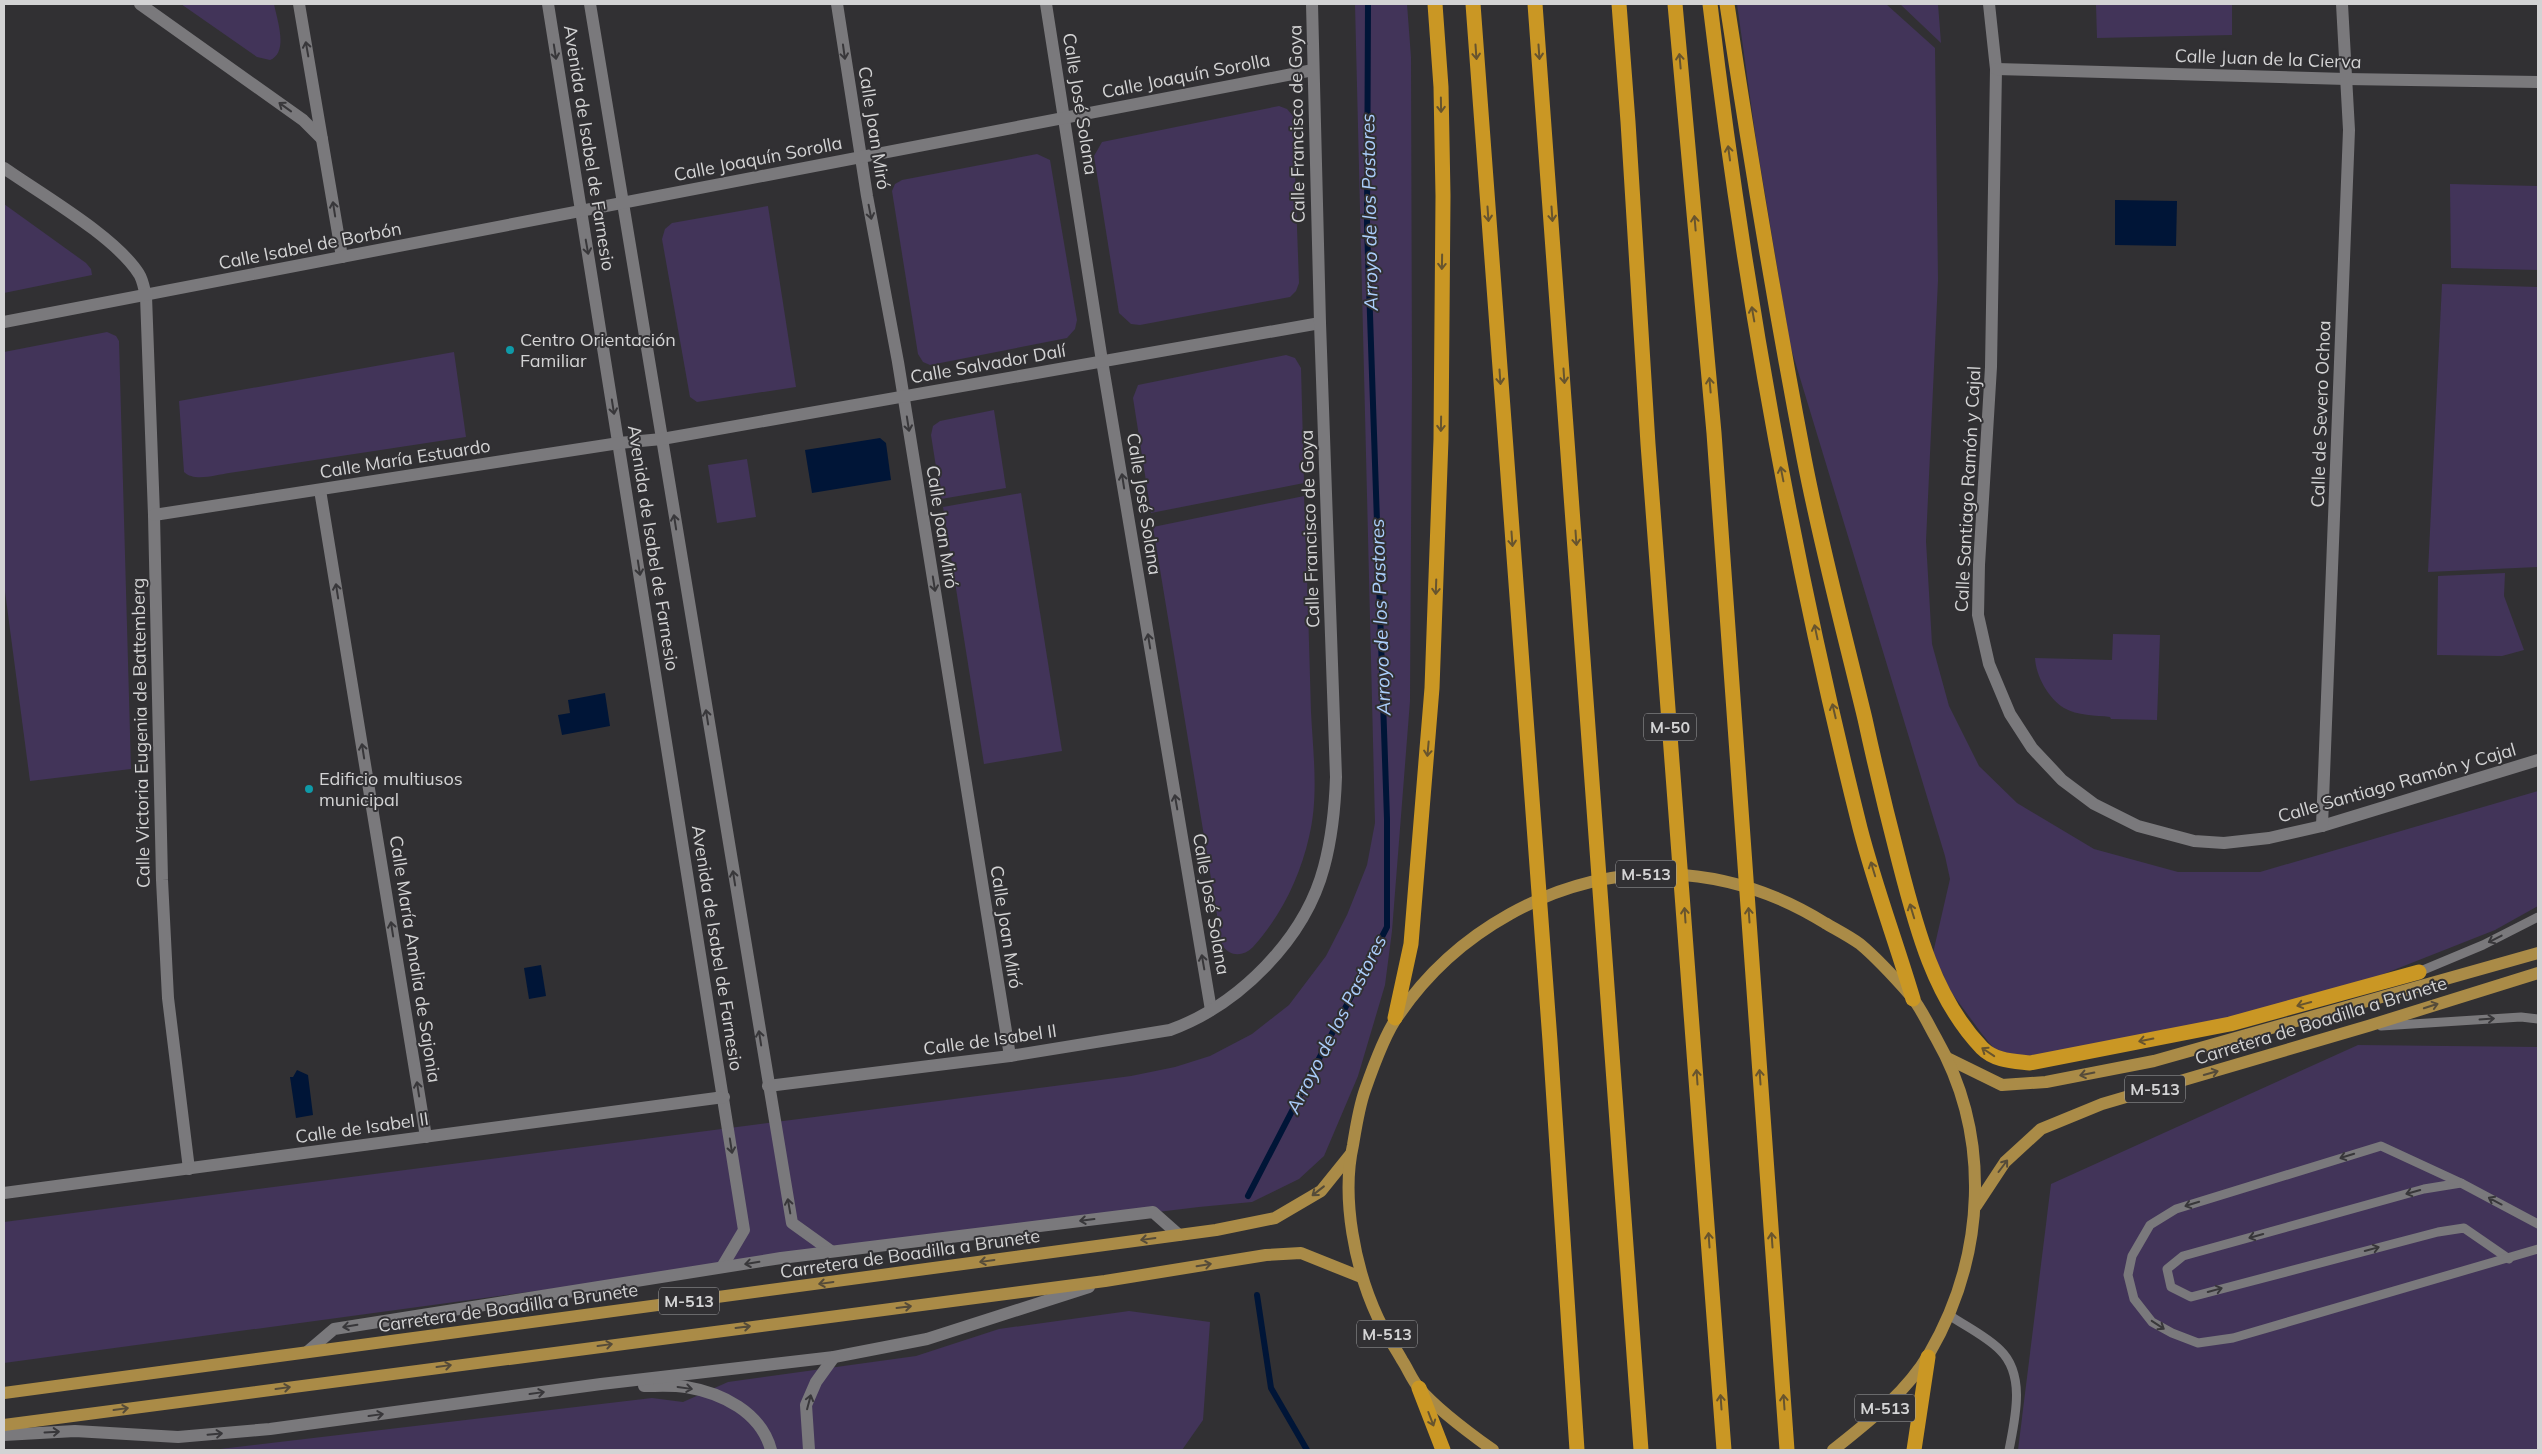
<svg xmlns="http://www.w3.org/2000/svg" width="2542" height="1454" font-family="Mulish,sans-serif">
<style>
.green{fill:#423459}
.water{fill:#001537}
.lines{fill:none;stroke-linecap:round;stroke-linejoin:round}
.stream{stroke:#001537;stroke-width:6}
.service{stroke:#7a797c;stroke-width:9}
.minor{stroke:#7a797c;stroke-width:12}
.primary{stroke:#aa8b47;stroke-width:12}
.motorway{stroke:#ca9724;stroke-width:15}
.oneway{stroke:#38373a}
.oneway2{stroke:#67542e}
.oneway3{stroke:#554b39}
.culture-dot{fill:#0f9aa8;stroke:#313033;stroke-width:2}
.labels{text-anchor:middle;stroke-width:4;stroke-linejoin:round;paint-order:stroke}
.shield{fill:#313033;stroke:#a2a2a4;stroke-width:1}
.shield-label{font-size:16px;font-weight:bold;fill:#d3d3d4}
.street-label{font-size:18px;fill:#d3d3d4;stroke:#313033}
.poi-label{font-size:18px;fill:#d3d3d4;stroke:#313033;text-anchor:start}
.water-label{font-size:19px;font-style:italic;fill:#abcefb;stroke:#313033}
</style>
<rect width="100%" height="100%" fill="#313033"/>
<!-- green -->
<g class="green">
<path d="M181 4H274C277 20 289 52 270 60L257 57Z"/>
<polygon points="1355,4 1407,4 1411,57 1412,378 1410,701 1392,931 1385,985 1358,1076 1324,1156 1299,1179 1252,1202 1199,1207 831,1251 4,1363 4,1222 1131,1076 1175,1067 1210,1056 1252,1034 1289,1005 1326,956 1347,915 1367,865 1375,823"/>
<polygon points="1737,4 1886,4 1935,48 1938,280 1926,541 1932,644 1949,706 1979,766 2017,803 2094,849 2178,872 2260,872 2538,791 2538,906 2495,930 2343,990 2227,1022 2096,1046 2014,1058 1995,1050 1982,1034 1951,992 1933,953 1950,879 1945,856 1790,345 1756,140"/>
<polygon points="1900,4 1938,4 1941,43"/>
<polygon points="2096,4 2232,4 2232,35 2097,38"/>
<polygon points="1279,106 1287,109 1293,116 1299,283 1296,291 1290,297 1140,325 1131,324 1119,313 1094,156 1102,142"/>
<polygon points="1037,154 1050,160 1077,320 1075,329 1067,338 930,365 923,362 918,354 892,191 895,184 902,180"/>
<polygon points="2450,184 2538,186 2538,270 2451,268"/>
<polygon points="4,204 86,263 91,269 92,275 4,293"/>
<polygon points="768,206 796,387 697,402 690,397 662,239 665,229 672,223"/>
<polygon points="2442,284 2538,287 2538,567 2428,572"/>
<polygon points="107,332 116,336 119,341 131,769 30,781 4,584 4,352"/>
<path d="M454 352 466 437 229 473C216 475 194 482 184 472L179 401Z"/>
<polygon points="1286,355 1295,358 1301,368 1304,483 1151,513 1133,398 1138,385"/>
<polygon points="994,410 1006,488 941,499 931,435 933,426 940,421"/>
<polygon points="747,459 756,517 717,523 708,465"/>
<polygon points="1021,493 1062,751 984,764 943,507"/>
<path d="M1304 496C1307 568 1309 640 1311 712 1313 752 1319 797 1309 837 1300 877 1281 916 1253 947 1243 957 1230 957 1222 945L1153 527Z"/>
<polygon points="2505,573 2504,596 2524,650 2502,656 2437,655 2438,576"/>
<path d="M2113 634 2160 635 2157 720 2111 719 2110 717C2096 715 2077 716 2064 708 2048 698 2036 676 2035 658L2112 660Z"/>
<polygon points="2358,1045 2538,1047 2538,1450 2018,1450 2051,1184"/>
<polygon points="1129,1311 1210,1322 1203,1420 1182,1450 61,1450 220,1449 652,1398 683,1402 728,1382 916,1356 999,1329"/>
</g>
<!-- water -->
<g class="water">
<polygon points="2115,200 2177,201 2176,246 2115,245"/>
<polygon points="880,438 886,443 891,480 812,493 805,450"/>
<polygon points="605,693 610,726 562,735 558,715 570,713 568,700"/>
<polygon points="541,965 546,996 529,999 524,968"/>
<polygon points="297,1070 308,1075 313,1115 296,1118 290,1077 293,1077"/>
</g>
<g class="lines">
<!-- stream -->
<g class="stream">
<polyline points="1248,1196 1387,927 1387,819 1367,226 1368,4"/>
<polyline points="1257,1295 1271,1388 1307,1450"/>
</g>
<!-- service -->
<g class="service">
<polyline points="2416,973 2483,945 2538,917"/>
<polyline points="2381,1026 2521,1017 2538,1019"/>
<polyline points="2461,1183 2424,1189 2183,1256 2167,1269 2171,1287 2191,1297 2438,1232 2464,1228 2509,1259"/>
<polyline points="2538,1224 2461,1183 2381,1146 2176,1209 2150,1225 2132,1256 2128,1275 2134,1299 2152,1322 2172,1333 2198,1343 2233,1338 2538,1249"/>
<path d="M1949 1315C1965 1326 1986 1336 2000 1350 2026 1375 2015 1419 2009 1450"/>
</g>
<!-- minor -->
<g class="minor">
<polyline points="140,4 303,120 322,139"/>
<polyline points="299,4 342,257"/>
<polyline points="548,4 744,1230 722,1267"/>
<polyline points="590,4 792,1223 831,1251"/>
<polyline points="837,4 867,196 898,362 1010,1056"/>
<polyline points="1046,4 1102,361 1211,1010"/>
<polyline points="1989,4 1996,69 1991,367 1979,565 1978,615 1989,664 2010,714 2032,748 2062,780 2094,804 2138,826 2194,841 2224,843 2269,838 2322,826 2538,760"/>
<polyline points="1996,69 2346,79 2538,82"/>
<path d="M4 168C41 194 116 237 139 274 143 280 144 289 146 296L154 515 162 880 168 998 189 1169"/>
<polyline points="4,322 1313,70"/>
<polyline points="320,490 426,1137"/>
<polyline points="154,515 619,443 662,439 1320,323"/>
<polyline points="2322,826 2349,130 2342,4"/>
<path d="M768 1086 1010 1056 1170 1030C1239 1005 1305 939 1324 867 1332 837 1335 808 1336 777L1320 323 1312 4"/>
<polyline points="4,1193 724,1097"/>
<polyline points="307,1352 334,1329 781,1258 1153,1212 1179,1235"/>
<path d="M644 1386C658 1386 673 1385 686 1387 722 1393 761 1412 771 1450"/>
<polyline points="4,1435 75,1431 178,1437 270,1429 601,1384 834,1357 927,1339 1089,1287"/>
<polyline points="809,1450 806,1405 816,1382 834,1357"/>
</g>
<!-- primary -->
<g class="primary">
<polyline points="1947,1058 2002,1085 2046,1082 2154,1061 2538,953"/>
<polyline points="1976,1206 2005,1162 2041,1129 2102,1104 2368,1026 2538,973"/>
<polyline points="4,1393 1216,1230 1275,1218 1321,1191 1350,1155"/>
<polyline points="4,1425 1105,1281 1266,1255 1301,1253 1361,1277"/>
<path d="M1493 1450C1472 1435 1435 1407 1419 1388 1412 1380 1408 1369 1402 1360 1394 1346 1385 1333 1378 1318 1355 1269 1341 1198 1353 1145 1356 1127 1359 1107 1365 1090 1372 1070 1386 1032 1398 1016 1427 973 1465 939 1510 914 1612 857 1727 862 1825 923 1837 930 1849 936 1860 944 1878 959 1896 979 1911 996 1921 1008 1928 1024 1936 1038 1992 1136 1986 1256 1929 1354 1906 1393 1868 1422 1833 1450"/>
</g>
<!-- motorway -->
<g class="motorway">
<polyline points="1473,4 1550,1041 1577,1450"/>
<polyline points="1535,4 1641,1450"/>
<polyline points="1619,4 1628,122 1648,444 1724,1450"/>
<polyline points="1675,4 1714,433 1787,1450"/>
<path d="M1710 4C1743 281 1792 557 1860 828 1875 886 1896 942 1913 999"/>
<path d="M1727 4C1750 156 1775 307 1804 458 1821 546 1844 632 1865 719 1875 765 1886 811 1898 857 1915 923 1933 997 1982 1048 1995 1061 2013 1061 2030 1063L2230 1024 2419 972"/>
<polyline points="1395,1018 1411,944 1432,688 1441,439 1443,196 1441,87 1435,4"/>
<polyline points="1419,1388 1443,1450"/>
<polyline points="1914,1450 1928,1357"/>
</g>
</g>
<!-- one-way arrows -->
<defs><path id="oneway-shaft" d="M-6 0H5M1.5-3L5.5 0L1.5 3" fill="none" stroke-width="1.6" stroke-linecap="round" stroke-linejoin="round" transform="scale(1.25)"/></defs>
<g class="oneway">
<use href="#oneway-shaft" transform="translate(307 49) rotate(-100)"/>
<use href="#oneway-shaft" transform="translate(555 52) rotate(81)"/>
<use href="#oneway-shaft" transform="translate(844 52) rotate(82)"/>
<use href="#oneway-shaft" transform="translate(285 107) rotate(-144)"/>
<use href="#oneway-shaft" transform="translate(334 209) rotate(-99)"/>
<use href="#oneway-shaft" transform="translate(870 212) rotate(79)"/>
<use href="#oneway-shaft" transform="translate(587 247) rotate(80)"/>
<use href="#oneway-shaft" transform="translate(613 407) rotate(81)"/>
<use href="#oneway-shaft" transform="translate(908 424) rotate(81)"/>
<use href="#oneway-shaft" transform="translate(1123 481) rotate(-99)"/>
<use href="#oneway-shaft" transform="translate(675 522) rotate(-99)"/>
<use href="#oneway-shaft" transform="translate(639 568) rotate(81)"/>
<use href="#oneway-shaft" transform="translate(934 584) rotate(81)"/>
<use href="#oneway-shaft" transform="translate(337 591) rotate(-99)"/>
<use href="#oneway-shaft" transform="translate(1149 641) rotate(-99)"/>
<use href="#oneway-shaft" transform="translate(707 717) rotate(-99)"/>
<use href="#oneway-shaft" transform="translate(363 751) rotate(-99)"/>
<use href="#oneway-shaft" transform="translate(1176 802) rotate(-100)"/>
<use href="#oneway-shaft" transform="translate(734 878) rotate(-99)"/>
<use href="#oneway-shaft" transform="translate(392 929) rotate(-99)"/>
<use href="#oneway-shaft" transform="translate(2495 939) rotate(153)"/>
<use href="#oneway-shaft" transform="translate(1203 962) rotate(-100)"/>
<use href="#oneway-shaft" transform="translate(2487 1019) rotate(-4)"/>
<use href="#oneway-shaft" transform="translate(760 1038) rotate(-99)"/>
<use href="#oneway-shaft" transform="translate(418 1089) rotate(-99)"/>
<use href="#oneway-shaft" transform="translate(731 1146) rotate(81)"/>
<use href="#oneway-shaft" transform="translate(2347 1156) rotate(163)"/>
<use href="#oneway-shaft" transform="translate(2413 1192) rotate(164)"/>
<use href="#oneway-shaft" transform="translate(2495 1201) rotate(-152)"/>
<use href="#oneway-shaft" transform="translate(2192 1204) rotate(163)"/>
<use href="#oneway-shaft" transform="translate(789 1206) rotate(-100)"/>
<use href="#oneway-shaft" transform="translate(1087 1220) rotate(173)"/>
<use href="#oneway-shaft" transform="translate(2256 1236) rotate(164)"/>
<use href="#oneway-shaft" transform="translate(2372 1249) rotate(-15)"/>
<use href="#oneway-shaft" transform="translate(752 1263) rotate(171)"/>
<use href="#oneway-shaft" transform="translate(2215 1290) rotate(-15)"/>
<use href="#oneway-shaft" transform="translate(2158 1325) rotate(33)"/>
<use href="#oneway-shaft" transform="translate(350 1326) rotate(171)"/>
<use href="#oneway-shaft" transform="translate(685 1388) rotate(8)"/>
<use href="#oneway-shaft" transform="translate(537 1393) rotate(-8)"/>
<use href="#oneway-shaft" transform="translate(809 1402) rotate(-75)"/>
<use href="#oneway-shaft" transform="translate(376 1415) rotate(-8)"/>
<use href="#oneway-shaft" transform="translate(52 1432) rotate(-3)"/>
<use href="#oneway-shaft" transform="translate(215 1434) rotate(-5)"/>
</g>
<g class="oneway2">
<use href="#oneway-shaft" transform="translate(1476 52) rotate(86)"/>
<use href="#oneway-shaft" transform="translate(1539 52) rotate(86)"/>
<use href="#oneway-shaft" transform="translate(1680 61) rotate(-95)"/>
<use href="#oneway-shaft" transform="translate(1441 105) rotate(89)"/>
<use href="#oneway-shaft" transform="translate(1729 153) rotate(-98)"/>
<use href="#oneway-shaft" transform="translate(1488 214) rotate(86)"/>
<use href="#oneway-shaft" transform="translate(1552 214) rotate(86)"/>
<use href="#oneway-shaft" transform="translate(1695 223) rotate(-95)"/>
<use href="#oneway-shaft" transform="translate(1442 262) rotate(91)"/>
<use href="#oneway-shaft" transform="translate(1753 314) rotate(-100)"/>
<use href="#oneway-shaft" transform="translate(1564 376) rotate(86)"/>
<use href="#oneway-shaft" transform="translate(1500 377) rotate(86)"/>
<use href="#oneway-shaft" transform="translate(1710 385) rotate(-95)"/>
<use href="#oneway-shaft" transform="translate(1441 424) rotate(91)"/>
<use href="#oneway-shaft" transform="translate(1782 474) rotate(-101)"/>
<use href="#oneway-shaft" transform="translate(1576 538) rotate(86)"/>
<use href="#oneway-shaft" transform="translate(1512 539) rotate(86)"/>
<use href="#oneway-shaft" transform="translate(1436 587) rotate(92)"/>
<use href="#oneway-shaft" transform="translate(1816 632) rotate(-102)"/>
<use href="#oneway-shaft" transform="translate(1834 711) rotate(-103)"/>
<use href="#oneway-shaft" transform="translate(1428 749) rotate(95)"/>
<use href="#oneway-shaft" transform="translate(1873 869) rotate(-107)"/>
<use href="#oneway-shaft" transform="translate(1912 911) rotate(-107)"/>
<use href="#oneway-shaft" transform="translate(1685 915) rotate(-94)"/>
<use href="#oneway-shaft" transform="translate(1749 915) rotate(-94)"/>
<use href="#oneway-shaft" transform="translate(2304 1004) rotate(165)"/>
<use href="#oneway-shaft" transform="translate(2146 1040) rotate(169)"/>
<use href="#oneway-shaft" transform="translate(1988 1052) rotate(-146)"/>
<use href="#oneway-shaft" transform="translate(1697 1077) rotate(-94)"/>
<use href="#oneway-shaft" transform="translate(1760 1077) rotate(-94)"/>
<use href="#oneway-shaft" transform="translate(1709 1240) rotate(-94)"/>
<use href="#oneway-shaft" transform="translate(1772 1240) rotate(-94)"/>
<use href="#oneway-shaft" transform="translate(1721 1402) rotate(-94)"/>
<use href="#oneway-shaft" transform="translate(1784 1402) rotate(-94)"/>
<use href="#oneway-shaft" transform="translate(1431 1419) rotate(69)"/>
</g>
<g class="oneway3">
<use href="#oneway-shaft" transform="translate(2431 1006) rotate(-18)"/>
<use href="#oneway-shaft" transform="translate(2211 1073) rotate(-16)"/>
<use href="#oneway-shaft" transform="translate(2087 1074) rotate(169)"/>
<use href="#oneway-shaft" transform="translate(2003 1166) rotate(-53)"/>
<use href="#oneway-shaft" transform="translate(1318 1191) rotate(142)"/>
<use href="#oneway-shaft" transform="translate(1148 1239) rotate(172)"/>
<use href="#oneway-shaft" transform="translate(987 1261) rotate(172)"/>
<use href="#oneway-shaft" transform="translate(1204 1265) rotate(-9)"/>
<use href="#oneway-shaft" transform="translate(826 1283) rotate(172)"/>
<use href="#oneway-shaft" transform="translate(904 1307) rotate(-7)"/>
<use href="#oneway-shaft" transform="translate(743 1327) rotate(-7)"/>
<use href="#oneway-shaft" transform="translate(605 1345) rotate(-8)"/>
<use href="#oneway-shaft" transform="translate(444 1366) rotate(-8)"/>
<use href="#oneway-shaft" transform="translate(283 1388) rotate(-8)"/>
<use href="#oneway-shaft" transform="translate(121 1409) rotate(-8)"/>
</g>
<!-- markers -->
<g class="culture-dot">
<circle cx="510" cy="350" r="5"/>
<circle cx="309" cy="789" r="5"/>
</g>
<g class="labels">
<!-- shield labels -->
<g class="shield">
<rect x="1644" y="713.5" width="52" height="27" rx="4"/>
<rect x="1616" y="860.5" width="60" height="27" rx="4"/>
<rect x="2125" y="1075.5" width="60" height="27" rx="4"/>
<rect x="659" y="1287.5" width="60" height="27" rx="4"/>
<rect x="1357" y="1320.5" width="60" height="27" rx="4"/>
<rect x="1855" y="1394.5" width="60" height="27" rx="4"/>
</g>
<g class="shield-label">
<text x="1670" y="733">M-50</text>
<text x="1646" y="880">M-513</text>
<text x="2155" y="1095">M-513</text>
<text x="689" y="1307">M-513</text>
<text x="1387" y="1340">M-513</text>
<text x="1885" y="1414">M-513</text>
</g>
<!-- street labels -->
<g class="street-label">
<text transform="translate(2268 59) rotate(2)" y="6">Calle Juan de la Cierva</text>
<text transform="translate(1186 76) rotate(-11)" y="6">Calle Joaquín Sorolla</text>
<text transform="translate(1080 104) rotate(81)" y="6">Calle José Solana</text>
<text transform="translate(1297 124) rotate(-91)" y="6">Calle Francisco de Goya</text>
<text transform="translate(874 128) rotate(81)" y="6">Calle Joan Miró</text>
<text transform="translate(589 148) rotate(81)" y="6">Avenida de Isabel de Farnesio</text>
<text transform="translate(758 159) rotate(-11)" y="6">Calle Joaquín Sorolla</text>
<text transform="translate(310 246) rotate(-11)" y="6">Calle Isabel de Borbón</text>
<text transform="translate(988 364) rotate(-10)" y="6">Calle Salvador Dalí</text>
<text transform="translate(2321 414) rotate(-88)" y="6">Calle de Severo Ochoa</text>
<text transform="translate(405 459) rotate(-9)" y="6">Calle María Estuardo</text>
<text transform="translate(1968 489) rotate(-87)" y="6">Calle Santiago Ramón y Cajal</text>
<text transform="translate(1144 504) rotate(81)" y="6">Calle José Solana</text>
<text transform="translate(942 527) rotate(81)" y="6">Calle Joan Miró</text>
<text transform="translate(1310 529) rotate(-92)" y="6">Calle Francisco de Goya</text>
<text transform="translate(653 548) rotate(81)" y="6">Avenida de Isabel de Farnesio</text>
<text transform="translate(141 733) rotate(-91)" y="6">Calle Victoria Eugenia de Battemberg</text>
<text transform="translate(2397 783) rotate(-16)" y="6">Calle Santiago Ramón y Cajal</text>
<text transform="translate(1211 904) rotate(80)" y="6">Calle José Solana</text>
<text transform="translate(1006 927) rotate(81)" y="6">Calle Joan Miró</text>
<text transform="translate(717 948) rotate(81)" y="6">Avenida de Isabel de Farnesio</text>
<text transform="translate(415 959) rotate(81)" y="6">Calle María Amalia de Sajonia</text>
<text transform="translate(2321 1021) rotate(-17)" y="6">Carretera de Boadilla a Brunete</text>
<text transform="translate(990 1040) rotate(-8)" y="6">Calle de Isabel II</text>
<text transform="translate(362 1128) rotate(-8)" y="6">Calle de Isabel II</text>
<text transform="translate(910 1254) rotate(-8)" y="6">Carretera de Boadilla a Brunete</text>
<text transform="translate(508 1308) rotate(-8)" y="6">Carretera de Boadilla a Brunete</text>
</g>
<!-- poi labels -->
<g class="poi-label">
<text x="520" y="346">Centro Orientación<tspan x="520" dy="21">Familiar</tspan></text>
<text x="319" y="785">Edificio multiusos<tspan x="319" dy="21">municipal</tspan></text>
</g>
<!-- water labels -->
<g class="water-label">
<text transform="translate(1369 212) rotate(-91)" y="7">Arroyo de los Pastores</text>
<text transform="translate(1380 617) rotate(-92)" y="7">Arroyo de los Pastores</text>
<text transform="translate(1336 1024) rotate(-63)" y="7">Arroyo de los Pastores</text>
</g>
</g>
<!-- border -->
<rect width="2542" height="1454" fill="none" stroke="#d3d3d4" stroke-width="10"/>
</svg>
